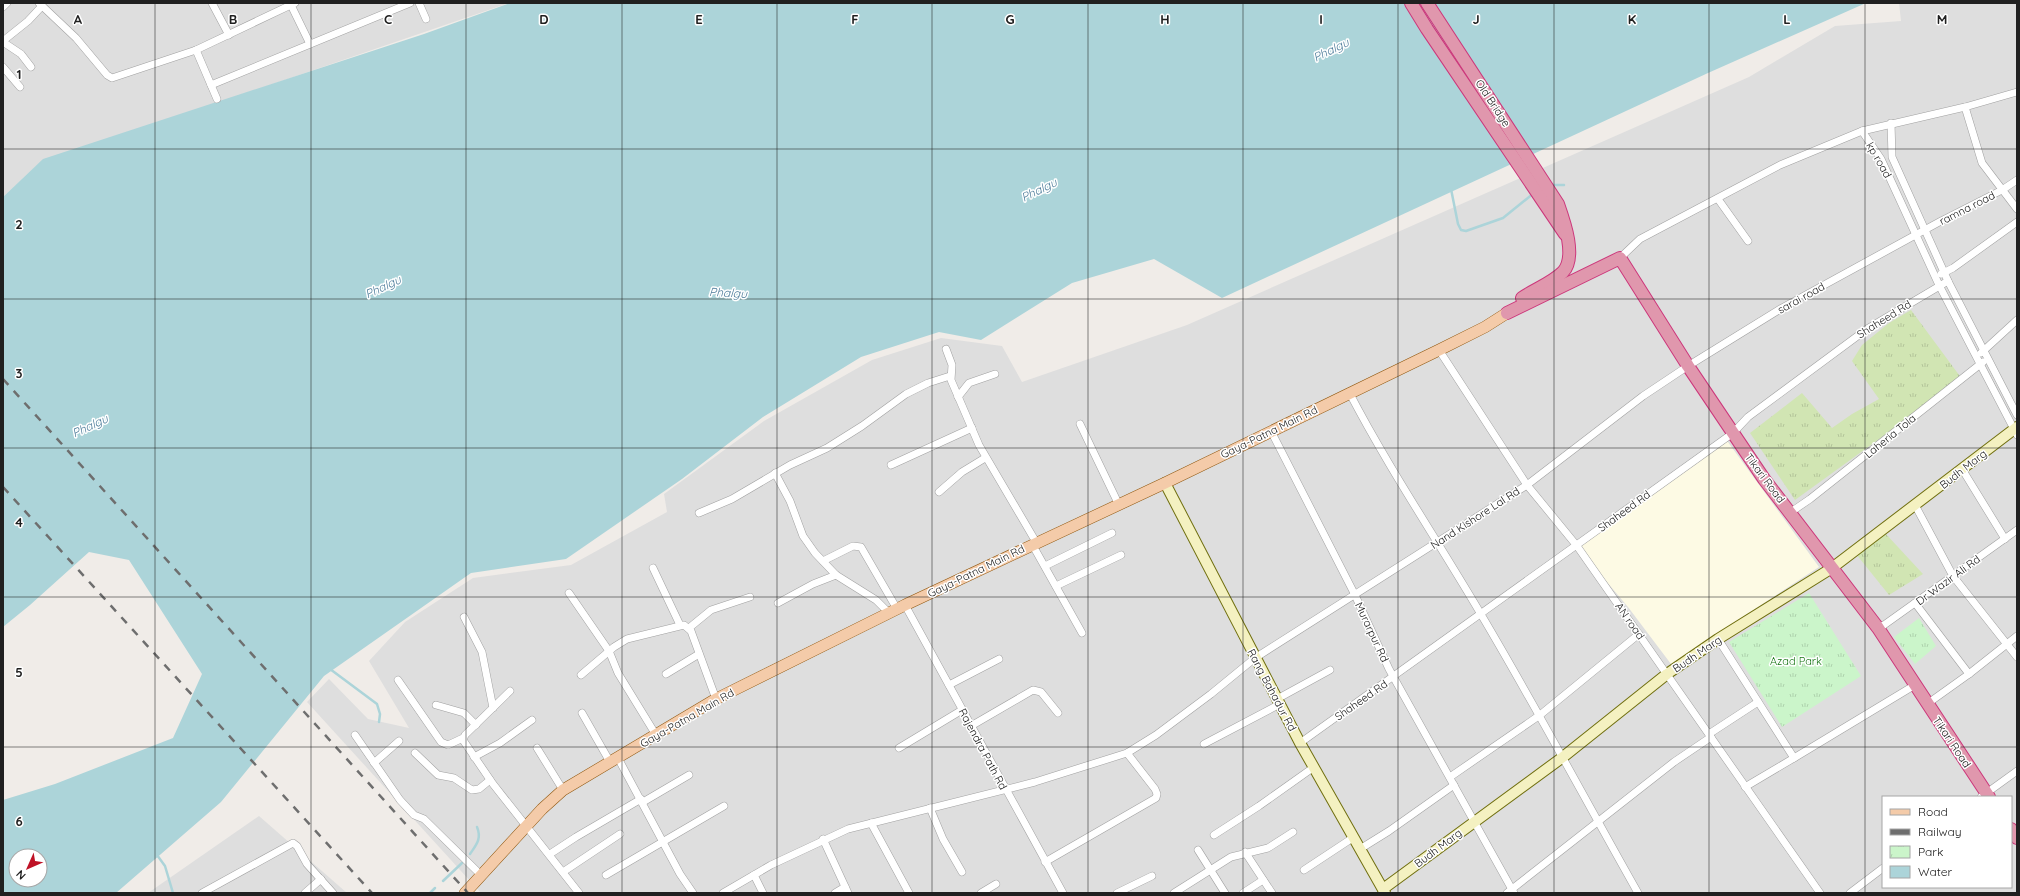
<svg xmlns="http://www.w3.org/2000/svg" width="2020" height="896" font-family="Quicksand,sans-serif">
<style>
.residential{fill:#dedede;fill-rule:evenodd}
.education{fill:#fdfae4}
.grass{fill:url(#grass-tufts)}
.park{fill:url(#park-tufts)}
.water{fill:#acd4d9;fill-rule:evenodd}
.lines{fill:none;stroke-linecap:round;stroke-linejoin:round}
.stream{stroke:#acd4d9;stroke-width:2.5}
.street-casing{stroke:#a1a1a1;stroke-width:8}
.secondary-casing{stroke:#706f0f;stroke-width:12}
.primary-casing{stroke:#8f560d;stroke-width:12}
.highway-casing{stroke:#cc377b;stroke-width:14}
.street{stroke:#fff;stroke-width:7}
.secondary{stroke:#f4f1c1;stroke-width:10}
.primary{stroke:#f4cba9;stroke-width:11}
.highway{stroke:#e097ad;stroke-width:12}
.rail{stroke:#6e6e6e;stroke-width:2.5;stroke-dasharray:8 8;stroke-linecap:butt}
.grid{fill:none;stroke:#202020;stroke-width:1;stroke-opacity:0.55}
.labels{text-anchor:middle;stroke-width:3;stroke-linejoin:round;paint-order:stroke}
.street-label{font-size:11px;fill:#202020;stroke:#fff}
.park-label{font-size:11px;fill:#197716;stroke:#fff}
.water-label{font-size:12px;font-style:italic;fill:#4d7c9a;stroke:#fff}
.grid-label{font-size:13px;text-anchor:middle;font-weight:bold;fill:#202020;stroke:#fff;stroke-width:3;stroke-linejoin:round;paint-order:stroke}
</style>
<defs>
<pattern id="grass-tufts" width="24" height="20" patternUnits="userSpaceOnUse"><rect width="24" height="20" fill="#d1e5b3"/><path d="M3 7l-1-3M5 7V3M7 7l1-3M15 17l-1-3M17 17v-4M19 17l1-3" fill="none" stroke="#b3c49a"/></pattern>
<pattern id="park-tufts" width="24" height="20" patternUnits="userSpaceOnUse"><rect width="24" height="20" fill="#cbf5ca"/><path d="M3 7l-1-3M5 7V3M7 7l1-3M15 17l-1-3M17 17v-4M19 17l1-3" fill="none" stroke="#aed2ad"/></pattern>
</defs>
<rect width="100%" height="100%" fill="#f0ece8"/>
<!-- residential -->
<g class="residential">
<polygon points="3,3 509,3 37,165 3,197"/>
<path d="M1899 3H2017V893H481L307 702 329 679 368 719 409 728 369 661 405 622 473 578 571 565 667 512 664 494 764 421 872 360 941 338 1002 346 1022 382 1187 325 1749 77 1835 26 1901 21ZM1883 797H2011V887H1883Z"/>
<polygon points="259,816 347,893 148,893"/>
</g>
<!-- education -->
<polygon class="education" points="1725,438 1819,567 1671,664 1628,607 1579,549 1581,543"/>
<!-- grass -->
<g class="grass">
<polygon points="1911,310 1962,379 1795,500 1750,433 1802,393 1832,428 1852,414 1879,399 1852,361 1862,345 1889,323"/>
<polygon points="1885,533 1923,574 1889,595 1856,554"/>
</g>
<!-- park -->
<g class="park">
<polygon points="1809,593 1861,676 1782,727 1729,642"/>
<polygon points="1919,618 1936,646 1915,664 1894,637"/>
</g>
<!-- water -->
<path class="water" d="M510 3H1866L1708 73 1222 298 1154 259 1072 283 981 340 939 332 861 357 763 417 682 479 566 559 471 573 324 676 221 802 116 893H3V800L55 784 173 738 202 674 129 560 89 552 30 605 3 627V197L43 159 424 34ZM16 856H40V880H16Z"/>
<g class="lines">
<!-- stream -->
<g class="stream">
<polyline points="1551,185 1564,185"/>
<polyline points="1451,189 1458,224 1461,230 1466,231 1503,218 1534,193"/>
<polyline points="330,669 377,704 380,714 379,722"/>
<path d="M470 854C476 845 482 839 477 827"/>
<polyline points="157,855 165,866 173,893"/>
<polyline points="443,881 462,863"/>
<polyline points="430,893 435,888"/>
</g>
<defs>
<g id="street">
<polyline points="39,3 76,38 107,75 112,78 196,50 295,3"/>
<polyline points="212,3 229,35"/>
<polyline points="290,3 310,44"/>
<polyline points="419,3 426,19"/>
<polyline points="3,7 7,3"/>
<polyline points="3,41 28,21 42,6"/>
<polyline points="3,42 21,54 31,67"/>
<polyline points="196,50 217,99"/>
<polyline points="3,67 20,87"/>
<polyline points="211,85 410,3"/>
<polyline points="1965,107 2017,92"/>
<polyline points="1891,123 1892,157 1948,281 2017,415"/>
<polyline points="1862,131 1881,159 1939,285 2017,435"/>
<polyline points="1718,199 1748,241"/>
<polyline points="1620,258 1640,239 1780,165 1862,131 1965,107 1982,163 2017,209"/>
<polyline points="1941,274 1953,268 2017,222"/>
<polyline points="946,349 952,365 951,380 979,445 1036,542"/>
<polyline points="1439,350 1527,485 1577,546 1820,893"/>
<polyline points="1981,353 2017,320"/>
<path d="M1349 392C1389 469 1438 541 1482 616 1536 707 1586 801 1638 893"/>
<polyline points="958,397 969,383 995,374"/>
<polyline points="1080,424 1118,503"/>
<polyline points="1271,431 1355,595 1389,669 1514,893"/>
<polyline points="891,465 972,428"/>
<polyline points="1962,469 2005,539"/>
<polyline points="775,473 790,501 803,536 815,553 836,575 876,600 889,613"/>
<polyline points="939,492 962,472 985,458"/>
<polyline points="1915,505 1953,576 2017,657"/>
<polyline points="1791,512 1810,499 1983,362"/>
<polyline points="699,513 732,499 790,465 827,448 862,426 906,394 928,383 950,376"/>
<polyline points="1032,544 1082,633"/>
<polyline points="823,561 853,546 861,547 897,609"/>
<polyline points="1045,566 1112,533"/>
<polyline points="653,568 680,625"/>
<polyline points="1056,586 1121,555"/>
<polyline points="569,593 609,651 618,673 656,735"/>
<polyline points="778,603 813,584 836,575"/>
<polyline points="1915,603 1969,674"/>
<polyline points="905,605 1063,893"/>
<polyline points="464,617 482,652 493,708"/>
<polyline points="689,628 711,610 750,597"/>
<polyline points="1878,628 1884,625 2017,530"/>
<polyline points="1718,639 1794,758 1915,685"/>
<polyline points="666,674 699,654"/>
<polyline points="581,675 614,647 627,639 684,625 691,631 716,699"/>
<polyline points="398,680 441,742 448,745 463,738"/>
<polyline points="949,685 999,659"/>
<polyline points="510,691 465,735 463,740 493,784 579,893"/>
<polyline points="1277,699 1330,670"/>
<polyline points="1927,704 1969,674 2017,636"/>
<polyline points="436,705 464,713 476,725"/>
<polyline points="582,713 610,762"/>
<polyline points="971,726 1033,690 1041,692 1058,713"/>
<polyline points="1709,734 1758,702"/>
<polyline points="355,735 400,800 414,815 424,819 482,876"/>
<polyline points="1300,743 1733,433 1748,417 1867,329 1948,281"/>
<polyline points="1204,744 1280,704"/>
<polyline points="537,748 563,790"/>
<polyline points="899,748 962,710"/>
<polyline points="415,753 438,775 454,778 472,790 479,789 490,780"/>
<polyline points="474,757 500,743 532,720"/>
<polyline points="618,758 680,874 693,893"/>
<polyline points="374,763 399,741"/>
<polyline points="1450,777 1540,715 1639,634"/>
<polyline points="1745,787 1794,758"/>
<polyline points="1981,797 2017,771"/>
<polyline points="643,802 689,775"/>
<polyline points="930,808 943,839 962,872"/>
<polyline points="871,823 909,893"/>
<polyline points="1214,835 1259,806 1314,767"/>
<polyline points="823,839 848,893"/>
<polyline points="1360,849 1389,831 1454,785"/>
<polyline points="1198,850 1225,893"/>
<polyline points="1245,852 1272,893"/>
<polyline points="550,854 576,837 641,799"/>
<polyline points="1045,862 1156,798 1157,794 1155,789 1127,753"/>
<polyline points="1304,870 1354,837"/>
<polyline points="563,872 620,834"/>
<polyline points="606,875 724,806"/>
<polyline points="754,875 763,893"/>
<polyline points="202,893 293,843 297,846 307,864 333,893"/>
<polyline points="305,893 321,879"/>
<polyline points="723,893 771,865 848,829 1035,782 1127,753 1156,735 1211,694 1255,658 1527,485 1643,396 1688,366 1782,308 1941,221 2002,190 2017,180"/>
<polyline points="835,893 845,887"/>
<polyline points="981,893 996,884"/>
<polyline points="1117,893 1152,876"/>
<polyline points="1174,893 1231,857 1268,848 1293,832"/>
<polyline points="1243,893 1263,880"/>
<polyline points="1507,893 1674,762 1711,737"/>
<polyline points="1850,893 1883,868"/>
</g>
<g id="secondary">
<polyline points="1165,483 1300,743 1385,893"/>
<polyline points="1383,889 1563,757 1667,674 1718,639 1832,568 2017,427"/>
</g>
<polyline id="primary" points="465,893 542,809 563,790 716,699 905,605 1165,483 1439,350 1485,327 1507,313"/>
<g id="highway">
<polyline points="1411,3 1427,29 1565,234"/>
<path d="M1427 3 1558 204C1564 221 1577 257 1563 272 1552 283 1535 289 1522 298"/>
<polyline points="1507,313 1620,258 1688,366 1733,433 1764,479 1878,628 1989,797"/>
<polyline points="2011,829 2017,838"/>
</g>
</defs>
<!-- street casing -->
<use href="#street" class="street-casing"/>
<!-- secondary casing -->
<use href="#secondary" class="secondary-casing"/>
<!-- primary casing -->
<use href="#primary" class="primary-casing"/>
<!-- highway casing -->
<use href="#highway" class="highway-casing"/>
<!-- street -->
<use href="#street" class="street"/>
<!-- secondary -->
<use href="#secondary" class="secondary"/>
<!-- primary -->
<use href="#primary" class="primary"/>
<!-- highway -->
<use href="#highway" class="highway"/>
<!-- rail -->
<g class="rail">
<polyline points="3,379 468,893"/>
<polyline points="3,487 372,893"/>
</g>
</g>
<!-- grid -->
<path class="grid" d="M155 3V893M311 3V893M466 3V893M622 3V893M777 3V893M932 3V893M1088 3V893M1243 3V893M1398 3V893M1554 3V893M1709 3V893M1865 3V893M3 149H2017M3 299H2017M3 448H2017M3 597H2017M3 747H2017"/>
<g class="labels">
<!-- street labels -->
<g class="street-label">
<text transform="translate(1493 103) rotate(57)" y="4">Old Bridge</text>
<text transform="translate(1879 160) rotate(60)" y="4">kp road</text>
<text transform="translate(1967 208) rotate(-27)" y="4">ramna road</text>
<text transform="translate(1801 298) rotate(-29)" y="4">sarai road</text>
<text transform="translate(1884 319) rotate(-32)" y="4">Shaheed Rd</text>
<text transform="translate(1269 432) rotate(-26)" y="4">Gaya-Patna Main Rd</text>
<text transform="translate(1890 436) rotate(-39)" y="4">Laheria Tola</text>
<text transform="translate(1963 469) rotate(-38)" y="4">Budh Marg</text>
<text transform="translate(1765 478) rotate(53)" y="4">Tikari Road</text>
<text transform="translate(1624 511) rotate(-36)" y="4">Shaheed Rd</text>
<text transform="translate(1475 518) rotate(-33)" y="4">Nand Kishore Lal Rd</text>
<text transform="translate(976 571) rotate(-26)" y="4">Gaya-Patna Main Rd</text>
<text transform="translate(1948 580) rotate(-36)" y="4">Dr Wazir Ali Rd</text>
<text transform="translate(1630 621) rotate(55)" y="4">AN road</text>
<text transform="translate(1372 632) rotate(65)" y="4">Murarpur Rd</text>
<text transform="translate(1697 654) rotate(-34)" y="4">Budh Marg</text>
<text transform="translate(1272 690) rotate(62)" y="4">Rang Bahadur Rd</text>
<text transform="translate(1361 700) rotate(-35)" y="4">Shaheed Rd</text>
<text transform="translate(687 718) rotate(-30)" y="4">Gaya-Patna Main Rd</text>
<text transform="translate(1952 742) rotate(56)" y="4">Tikari Road</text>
<text transform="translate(983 749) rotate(62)" y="4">Rajendra Path Rd</text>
<text transform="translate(1438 848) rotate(-37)" y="4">Budh Marg</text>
</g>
<!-- park labels -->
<g class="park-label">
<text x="1796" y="665">Azad Park</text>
</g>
<!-- water labels -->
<g class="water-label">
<text transform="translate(1331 50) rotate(-26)" y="4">Phalgu</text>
<text transform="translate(1039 190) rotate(-26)" y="4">Phalgu</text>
<text transform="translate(383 287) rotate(-25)" y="4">Phalgu</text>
<text transform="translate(728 293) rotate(3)" y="4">Phalgu</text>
<text transform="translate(90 426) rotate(-25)" y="4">Phalgu</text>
</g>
</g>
<g class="grid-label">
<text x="78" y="24">A</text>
<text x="233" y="24">B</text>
<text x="388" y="24">C</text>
<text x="544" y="24">D</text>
<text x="699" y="24">E</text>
<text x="855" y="24">F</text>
<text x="1010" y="24">G</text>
<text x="1165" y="24">H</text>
<text x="1321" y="24">I</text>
<text x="1476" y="24">J</text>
<text x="1632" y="24">K</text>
<text x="1787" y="24">L</text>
<text x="1942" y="24">M</text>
<text x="19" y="79">1</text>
<text x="19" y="229">2</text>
<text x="19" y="378">3</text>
<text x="19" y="527">4</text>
<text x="19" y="677">5</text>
<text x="19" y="826">6</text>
</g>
<!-- border -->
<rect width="2020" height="896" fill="none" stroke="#202020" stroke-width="8"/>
<!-- legend -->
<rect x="1882" y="796" width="130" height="92" fill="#ffffff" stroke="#a6a6a6"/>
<rect x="1890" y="809" width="20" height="6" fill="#f4cba9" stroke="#a6a6a6"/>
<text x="1918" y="816" font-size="12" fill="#202020">Road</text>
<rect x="1890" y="829" width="20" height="6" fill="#6e6e6e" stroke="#a6a6a6"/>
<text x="1918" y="836" font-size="12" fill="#202020">Railway</text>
<rect x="1890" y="846" width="20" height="12" fill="url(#park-tufts)" stroke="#a6a6a6"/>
<text x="1918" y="856" font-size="12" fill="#202020">Park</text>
<rect x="1890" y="866" width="20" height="12" fill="#acd4d9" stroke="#a6a6a6"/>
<text x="1918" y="876" font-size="12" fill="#202020">Water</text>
<!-- north arrow -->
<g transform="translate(28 868) rotate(225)"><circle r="19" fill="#ffffff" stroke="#a6a6a6"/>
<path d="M0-3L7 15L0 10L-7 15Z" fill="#bf1226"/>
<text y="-6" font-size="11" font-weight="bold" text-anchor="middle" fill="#202020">N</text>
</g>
</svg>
